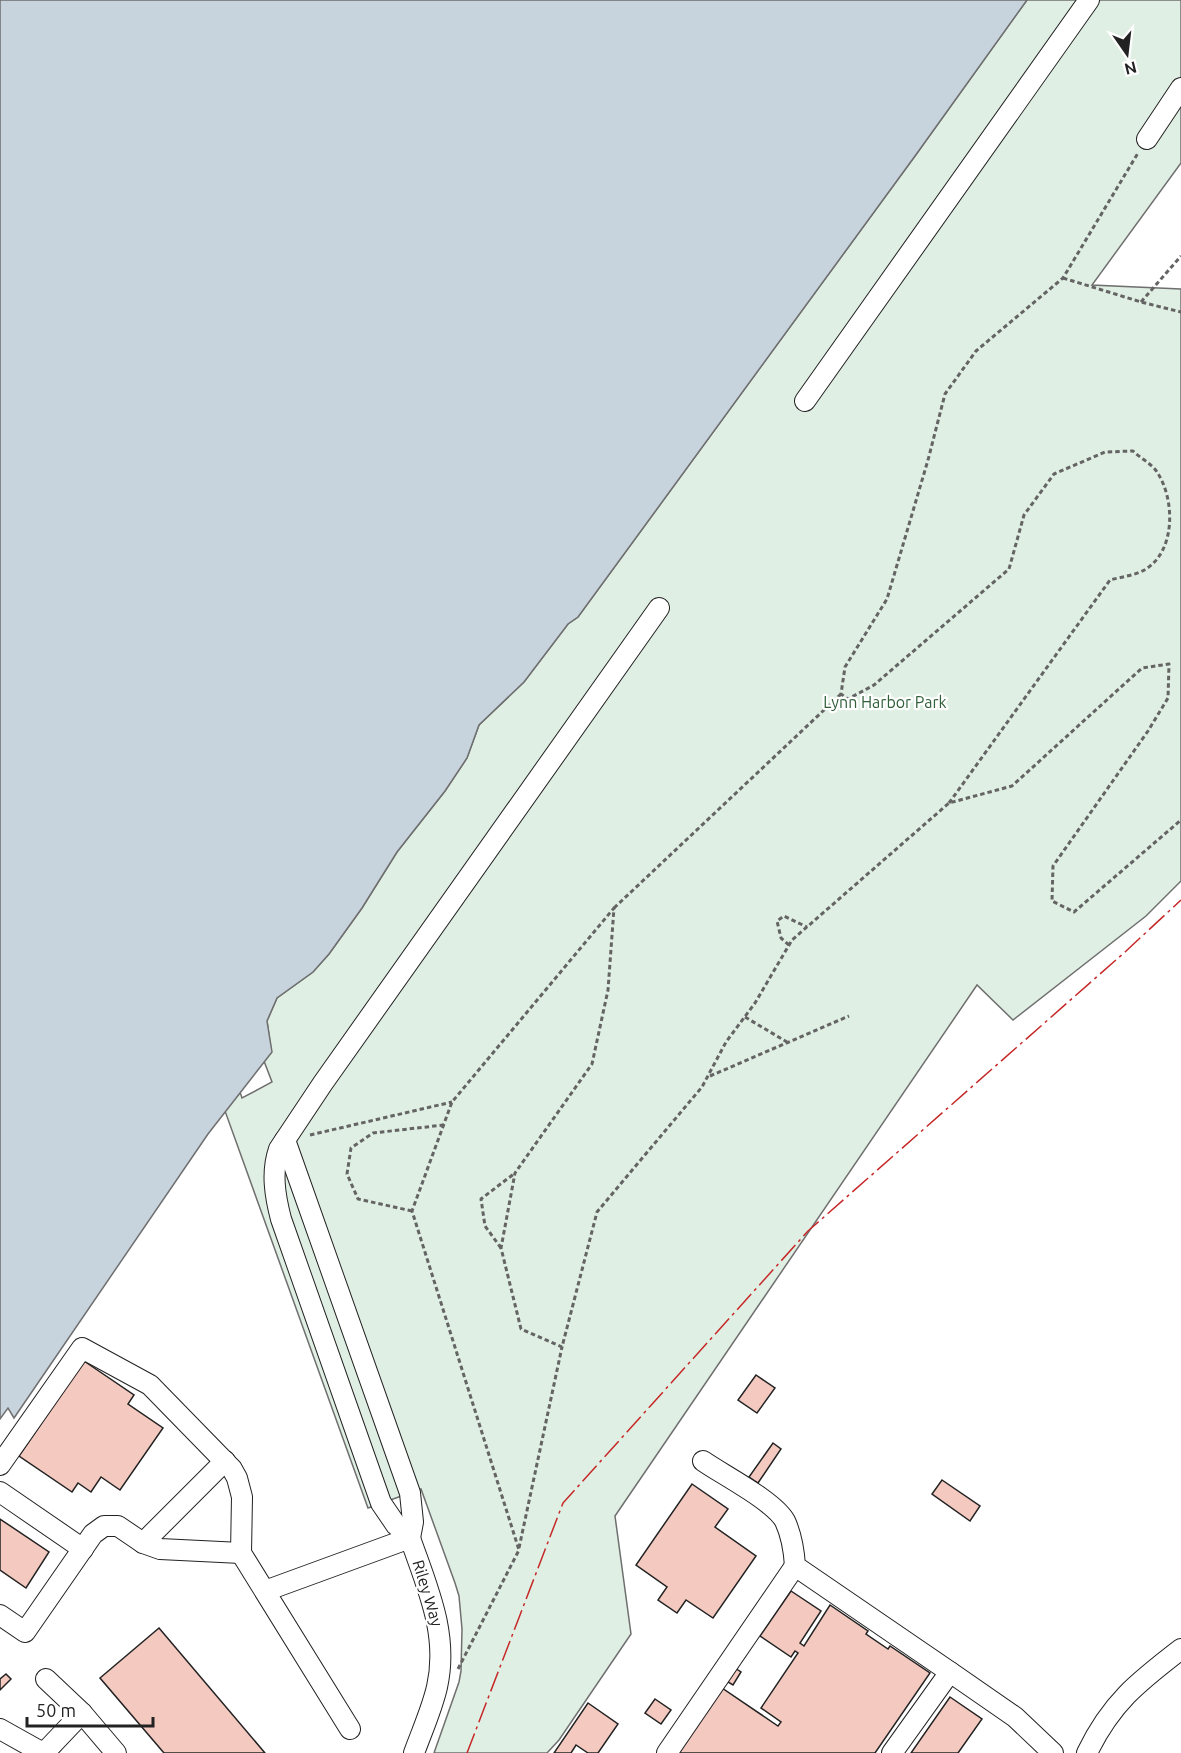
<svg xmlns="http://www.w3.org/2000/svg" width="1181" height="1753" font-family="Ubuntu,sans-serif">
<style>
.green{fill:#e0efe3;stroke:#6f6f6f;stroke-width:1.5}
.water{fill:#c7d3dd;stroke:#6f6f6f;stroke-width:1.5}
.building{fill:#f3c9c0;stroke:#222;stroke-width:1.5}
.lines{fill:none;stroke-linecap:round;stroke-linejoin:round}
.minor-casing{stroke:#222;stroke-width:22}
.path{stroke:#646464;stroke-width:3;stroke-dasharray:4.5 3;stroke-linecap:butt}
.minor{stroke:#fff;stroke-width:20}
.power{stroke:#c62828;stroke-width:1.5;stroke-dasharray:21 4.5 3 4.5;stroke-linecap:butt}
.labels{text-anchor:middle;stroke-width:4.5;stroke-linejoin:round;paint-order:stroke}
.park-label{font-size:16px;fill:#2f5e38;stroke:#fff}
.street-label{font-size:16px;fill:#222;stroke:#fff}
</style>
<rect width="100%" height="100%" fill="#fff"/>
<!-- green -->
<polygon class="green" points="1027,0 1181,0 1181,163 1092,285 1181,289 1181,881 1146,916 1013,1020 977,985 615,1516 631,1634 559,1740 547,1753 434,1753 459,1682 461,1671 462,1629 459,1596 455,1583 421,1489 368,1508 225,1111 240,1092 242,1098 272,1082 264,1061 271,1050 267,1021 277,998 313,972 329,954 362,908 397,852 445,791 467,758 479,725 524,682 568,624 578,617 915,156"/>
<!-- water -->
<polygon class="water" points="0,0 1027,0 915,156 578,617 568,624 524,682 479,725 467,758 445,791 397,852 362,908 329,954 313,972 277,998 267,1021 272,1052 208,1134 14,1418 8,1408 0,1419"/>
<!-- building -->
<g class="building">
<polygon points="84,1361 134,1395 128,1404 163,1428 120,1490 101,1477 91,1492 78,1483 72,1492 19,1456"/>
<polygon points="756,1375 775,1388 757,1413 738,1400"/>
<polygon points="773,1443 781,1449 758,1483 749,1477"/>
<polygon points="942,1480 980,1506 970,1521 932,1494"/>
<polygon points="692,1484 728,1509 715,1527 756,1556 713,1618 686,1600 677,1613 658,1600 667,1587 636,1565"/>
<polygon points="0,1519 49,1552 26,1588 0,1570"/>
<polygon points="791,1591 821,1611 800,1643 804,1646 830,1605 868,1631 866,1634 888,1649 890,1646 930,1673 875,1753 674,1753 719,1686 778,1726 781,1722 761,1708 798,1653 795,1651 791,1657 760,1636"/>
<polygon points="159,1628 265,1753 164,1753 100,1678"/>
<polygon points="732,1666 741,1672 733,1685 723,1679"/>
<polygon points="6,1674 11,1679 0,1690 0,1679"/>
<polygon points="950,1697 982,1719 958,1753 911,1753"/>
<polygon points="655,1699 671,1710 661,1724 645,1713"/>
<polygon points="588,1703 618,1724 598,1753 588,1753 576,1745 571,1753 554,1753"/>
</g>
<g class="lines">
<defs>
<g id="minor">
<polyline points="1147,139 1181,88"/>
<polyline points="805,401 1089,0"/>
<polyline points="285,1140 410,1493 413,1522 410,1538"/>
<path d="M703 1461C723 1475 774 1501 785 1521 792 1536 794 1550 795 1566L950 1672 892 1753"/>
<polyline points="0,1465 82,1348 150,1385 232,1469 237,1478 242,1497 241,1553 350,1729"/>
<polyline points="0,1492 83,1549"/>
<path d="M410 1538 396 1525 381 1503 281 1219C275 1196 271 1172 279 1149L323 1083 659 608"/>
<path d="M410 1538C427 1587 449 1634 437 1687 432 1709 422 1731 414 1753"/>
<polyline points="143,1543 225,1461"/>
<polyline points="265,1591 410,1538"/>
<polyline points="0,1615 25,1632 93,1534 104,1526 118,1526 143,1543 160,1549 241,1553"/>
<polyline points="950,1672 1015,1717 1053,1753"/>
<polyline points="46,1679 82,1713"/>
<polyline points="0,1729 43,1753"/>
<polyline points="44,1753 82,1713 116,1753"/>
<polyline points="667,1753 795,1566"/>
<path d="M1087 1753C1111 1703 1138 1682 1181 1649"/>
</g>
</defs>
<!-- minor casing -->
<use href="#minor" class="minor-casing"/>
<!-- path -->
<g class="path">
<polyline points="1063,278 1141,302 1181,312"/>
<polyline points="1141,302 1181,256"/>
<path d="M949 803 1110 580C1121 577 1137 575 1146 569 1176 550 1175 499 1157 472 1152 464 1140 458 1133 451L1105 452 1054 474 1024 515 1009 569 874 685 848 699 841 694 845 667 887 599 928 460 945 394 976 351 1063 278 1138 153"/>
<polyline points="614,908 841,694"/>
<polyline points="789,945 781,938 777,921 784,916 807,927"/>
<polyline points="745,1017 787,1042"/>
<polyline points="710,1076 849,1016"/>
<polyline points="310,1135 452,1102"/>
<polyline points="412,1211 358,1199 347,1174 351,1148 373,1133 444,1125"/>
<polyline points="501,1248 485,1226 481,1199 515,1173"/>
<polyline points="519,1548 562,1347"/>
<polyline points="458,1669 519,1550 412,1211 452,1102 614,908 608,990 592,1064 515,1173 501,1248 521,1329 562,1347 597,1212 702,1087 726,1042 755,1003 792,940 949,803 1012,786 1142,668 1169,664 1168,698 1148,731 1053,866 1052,901 1074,912 1181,820"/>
</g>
<!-- minor -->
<use href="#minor" class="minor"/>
<!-- power -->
<polyline class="power" points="467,1753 563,1503 808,1231 1125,952 1181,900"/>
</g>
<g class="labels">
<!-- park labels -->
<g class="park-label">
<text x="885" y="708">Lynn Harbor Park</text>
</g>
<!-- street labels -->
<g class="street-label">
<text transform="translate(428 1593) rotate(73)" y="6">Riley Way</text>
</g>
</g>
<!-- north arrow -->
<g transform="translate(1127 54) rotate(166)" stroke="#ffffff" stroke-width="4.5" paint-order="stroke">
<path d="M0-4.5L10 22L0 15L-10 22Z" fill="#222222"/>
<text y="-9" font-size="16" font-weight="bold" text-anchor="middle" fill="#222222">N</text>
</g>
<!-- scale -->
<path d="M27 1717v9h126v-9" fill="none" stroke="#222222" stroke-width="3"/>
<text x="36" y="1717" font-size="18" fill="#222222" stroke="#ffffff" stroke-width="4.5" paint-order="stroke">50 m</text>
</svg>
